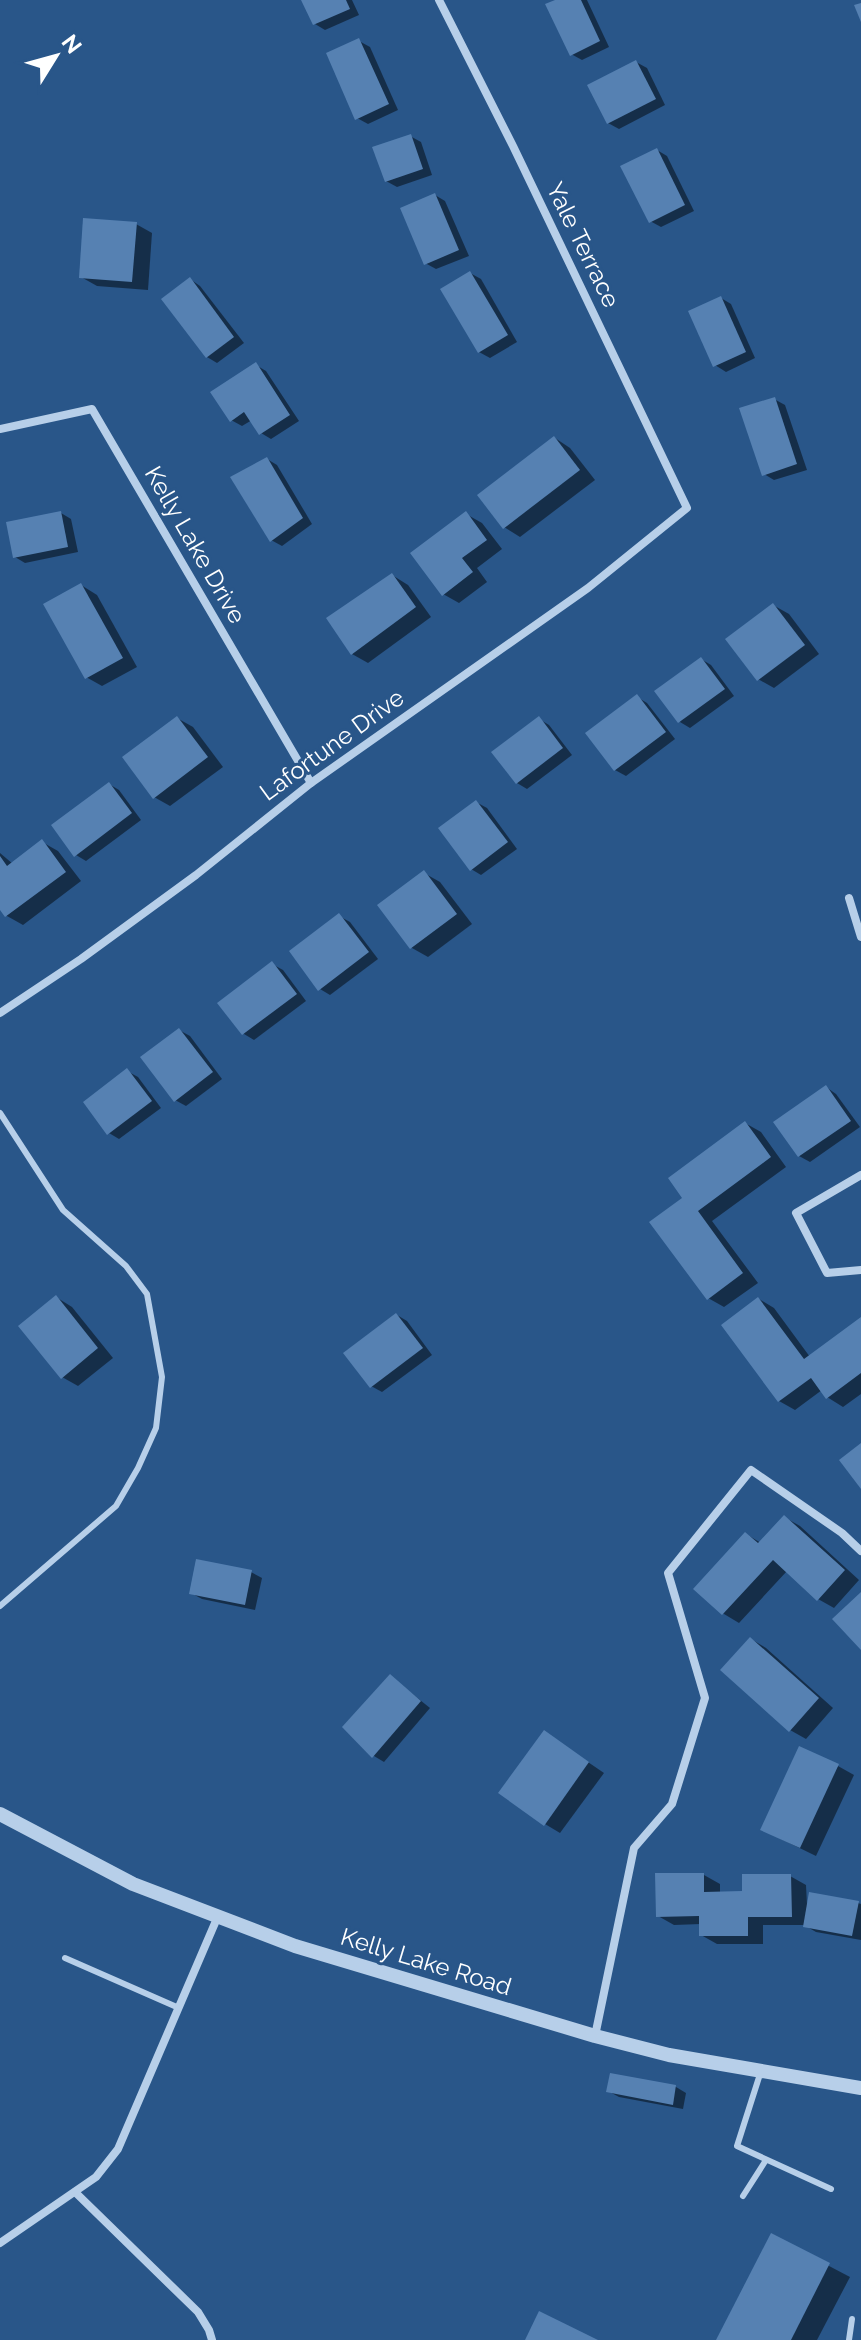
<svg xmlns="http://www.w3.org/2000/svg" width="861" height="2340" font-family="Raleway,sans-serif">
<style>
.shadow{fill:#0007}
.building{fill:#5681b2}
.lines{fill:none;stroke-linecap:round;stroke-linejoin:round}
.service{stroke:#b7cfe9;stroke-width:6}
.minor{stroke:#b7cfe9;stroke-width:8}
.tertiary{stroke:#b7cfe9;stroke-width:14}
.labels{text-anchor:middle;stroke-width:6;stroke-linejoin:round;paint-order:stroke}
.street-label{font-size:24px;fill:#fff;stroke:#295689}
</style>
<rect width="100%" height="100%" fill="#295689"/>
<!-- shadow -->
<g class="shadow">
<polygon points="303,0 352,0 359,15 325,30 315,24"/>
<polygon points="559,0 587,0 609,47 582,60 571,54"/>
<polygon points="359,41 370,47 398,110 368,124 357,118"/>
<polygon points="636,62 647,68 665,105 619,129 608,123"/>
<polygon points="410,136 421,142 432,175 397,187 386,181"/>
<polygon points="657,150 667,156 694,211 661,227 650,221"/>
<polygon points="435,195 445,201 469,256 436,269 425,263"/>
<polygon points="136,224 152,233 148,290 97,286 81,277"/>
<polygon points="470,273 481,279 517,342 490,358 479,352"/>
<polygon points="190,279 200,286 244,343 217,363 207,357"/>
<polygon points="721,298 731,304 755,358 726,372 715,365"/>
<polygon points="256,365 266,371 299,421 271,439 261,433 252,420 242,426 231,420"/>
<polygon points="774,399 785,405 807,470 774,480 764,474"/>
<polygon points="555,438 570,448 595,480 520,537 504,527"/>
<polygon points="267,459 277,465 312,524 282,546 271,540"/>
<polygon points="61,513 71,519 78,552 25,563 15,557"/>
<polygon points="466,514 482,523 502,549 477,568 487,582 459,603 443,594"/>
<polygon points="392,575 408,585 431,617 368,663 352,654"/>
<polygon points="81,585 97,595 137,667 102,686 86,677"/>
<polygon points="773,605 789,614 819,654 774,688 758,679"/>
<polygon points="701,659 711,665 734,696 690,728 680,722"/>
<polygon points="637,697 647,703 675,739 626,776 615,770"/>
<polygon points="177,718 193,727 223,767 170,806 154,797"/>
<polygon points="539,719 549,725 572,755 527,789 517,783"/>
<polygon points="109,784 119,790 141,820 86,861 76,855"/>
<polygon points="476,802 487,808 517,849 481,875 471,869"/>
<polygon points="42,842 58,851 81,881 23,925 7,916 0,907 0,853 13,864"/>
<polygon points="424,873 440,882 472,924 428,957 412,948 380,906"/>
<polygon points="339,916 350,922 378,959 330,995 320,989"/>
<polygon points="272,964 283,970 306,1001 254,1040 244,1034 220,1003"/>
<polygon points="179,1030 190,1036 222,1079 186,1106 175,1100"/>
<polygon points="127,1071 138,1077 161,1108 119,1139 109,1133"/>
<polygon points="826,1087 836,1094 860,1127 810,1162 799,1156"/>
<polygon points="745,1123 761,1132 786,1167 712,1221 758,1283 724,1307 708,1298 685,1198"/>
<polygon points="56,1297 72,1307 113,1358 78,1386 62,1377"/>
<polygon points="759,1299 774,1308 810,1357 861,1320 861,1394 843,1407 827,1397 822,1390 795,1410 779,1401"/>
<polygon points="397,1315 407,1321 432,1355 382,1392 371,1386"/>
<polygon points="784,1517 800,1526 859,1580 834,1608 818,1599 787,1571 739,1623 724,1614 696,1589 746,1534 761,1543"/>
<polygon points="251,1572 262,1578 255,1610 202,1599 191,1593"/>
<polygon points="751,1639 766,1648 833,1708 806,1739 790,1730"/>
<polygon points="390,1676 430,1708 384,1762 374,1756"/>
<polygon points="544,1732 604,1773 560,1833 545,1824"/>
<polygon points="838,1766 854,1775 816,1856 779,1838"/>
<polygon points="704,1875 720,1884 720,1894 744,1893 790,1876 806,1885 807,1905 858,1903 861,1904 861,1940 816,1932 804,1925 763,1925 763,1944 717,1944 701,1935 701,1924 674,1925 658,1916"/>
<polygon points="676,2087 686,2093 683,2109 619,2097 608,2091"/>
<polygon points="772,2236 850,2277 817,2340 718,2340"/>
</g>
<!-- building -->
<g class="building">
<polygon points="301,0 346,0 350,9 313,25"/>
<polygon points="555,0 581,0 600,41 570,56 545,4"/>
<polygon points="861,3 861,22 854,5"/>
<polygon points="359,38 389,104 355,120 326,53"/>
<polygon points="636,60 656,99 607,124 587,85"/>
<polygon points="411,134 423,169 385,182 372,147"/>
<polygon points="657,148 685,205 649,223 620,166"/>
<polygon points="435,193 459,250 424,265 400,208"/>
<polygon points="83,218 137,222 132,282 79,278"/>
<polygon points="470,271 508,335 478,353 440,289"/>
<polygon points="190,277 234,337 206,358 161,299"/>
<polygon points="721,296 746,352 713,367 688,311"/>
<polygon points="256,362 290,415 259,435 244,412 230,422 210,392"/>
<polygon points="775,397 797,464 762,476 739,408"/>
<polygon points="554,436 580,470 503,529 477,495"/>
<polygon points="267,457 303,518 270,542 230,477"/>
<polygon points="61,511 68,547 13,558 6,522"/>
<polygon points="466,511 487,540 462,558 473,572 442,596 410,553"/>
<polygon points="392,573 416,607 351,655 326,618"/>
<polygon points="81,583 123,658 85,679 43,604"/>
<polygon points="773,603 805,645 757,681 725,639"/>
<polygon points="701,657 725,689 678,723 654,691"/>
<polygon points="637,694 666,732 614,771 585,733"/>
<polygon points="177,716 208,757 153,799 122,757"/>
<polygon points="539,716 563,748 516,784 491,752"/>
<polygon points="109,782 132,813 74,857 51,825"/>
<polygon points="476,800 508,842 470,871 438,828"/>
<polygon points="42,839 66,872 5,917 0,910 0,856 7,866"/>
<polygon points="424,870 457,914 410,949 377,905"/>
<polygon points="339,913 369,952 318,991 289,951"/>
<polygon points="272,961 297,994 242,1035 217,1003"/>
<polygon points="179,1028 213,1072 174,1102 140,1057"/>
<polygon points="127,1068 152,1101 107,1135 83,1102"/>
<polygon points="826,1085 851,1121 798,1157 773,1122"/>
<polygon points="745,1121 771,1157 698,1211 743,1273 707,1300 649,1222 682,1198 668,1178"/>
<polygon points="56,1295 98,1348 61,1379 18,1326"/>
<polygon points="758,1297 804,1359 861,1317 861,1373 826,1399 811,1378 778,1402 721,1325"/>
<polygon points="396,1313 423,1348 370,1388 343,1353"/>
<polygon points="861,1443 861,1489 839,1460"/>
<polygon points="784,1515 845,1570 817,1601 773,1560 722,1615 693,1589 745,1532 758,1543"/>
<polygon points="196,1559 252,1570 245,1605 189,1594"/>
<polygon points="861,1592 861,1650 832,1619"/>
<polygon points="750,1637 819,1698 789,1732 720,1670"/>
<polygon points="390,1674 421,1701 372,1758 342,1727"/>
<polygon points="544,1730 589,1762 544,1826 498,1793"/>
<polygon points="799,1746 839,1764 800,1848 760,1830"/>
<polygon points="655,1873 704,1873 704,1892 742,1891 742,1874 791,1874 792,1917 748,1917 748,1936 699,1936 699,1916 656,1917"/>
<polygon points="809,1892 859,1901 852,1936 803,1927"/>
<polygon points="610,2073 676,2085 673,2105 606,2092"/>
<polygon points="771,2233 830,2263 791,2340 716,2340"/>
<polygon points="539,2311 598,2340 525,2340"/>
</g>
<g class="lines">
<!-- service -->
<g class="service">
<polyline points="0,1113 63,1210 126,1266 147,1294 162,1377 156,1428 138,1468 116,1506 0,1606"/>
<polyline points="65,1958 179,2008"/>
<polyline points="761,2071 737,2146 831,2189"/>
<polyline points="743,2196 766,2160"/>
<polyline points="849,2340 852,2319"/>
</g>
<!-- minor -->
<g class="minor">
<polyline points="0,429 92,409 311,783"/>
<polyline points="849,898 861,937"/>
<polyline points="0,1013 81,959 196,875 311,783 588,588 687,508 513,146 439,0"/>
<polyline points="861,1175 796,1213 827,1273 861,1270"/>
<polyline points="595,2036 634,1848 672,1804 705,1698 668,1573 751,1470 842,1533 861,1551"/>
<polyline points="75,2192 198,2312 209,2330 212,2340"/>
<polyline points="0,2243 96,2177 118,2149 218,1916"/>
</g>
<!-- tertiary -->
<polyline class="tertiary" points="0,1814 133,1884 295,1946 595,2036 669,2055 861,2088"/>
</g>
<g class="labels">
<!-- street labels -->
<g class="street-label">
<text transform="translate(583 245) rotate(64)" y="8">Yale Terrace</text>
<text transform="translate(195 545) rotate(60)" y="8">Kelly Lake Drive</text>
<text transform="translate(332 745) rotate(-36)" y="8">Lafortune Drive</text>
<text transform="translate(426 1962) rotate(17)" y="8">Kelly Lake Road</text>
</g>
</g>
<!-- north arrow -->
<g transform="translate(56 56) rotate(53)" stroke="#295689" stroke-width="6" paint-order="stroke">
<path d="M0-6L14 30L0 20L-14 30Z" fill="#ffffff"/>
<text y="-12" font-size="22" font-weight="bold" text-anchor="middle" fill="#ffffff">N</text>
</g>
</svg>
